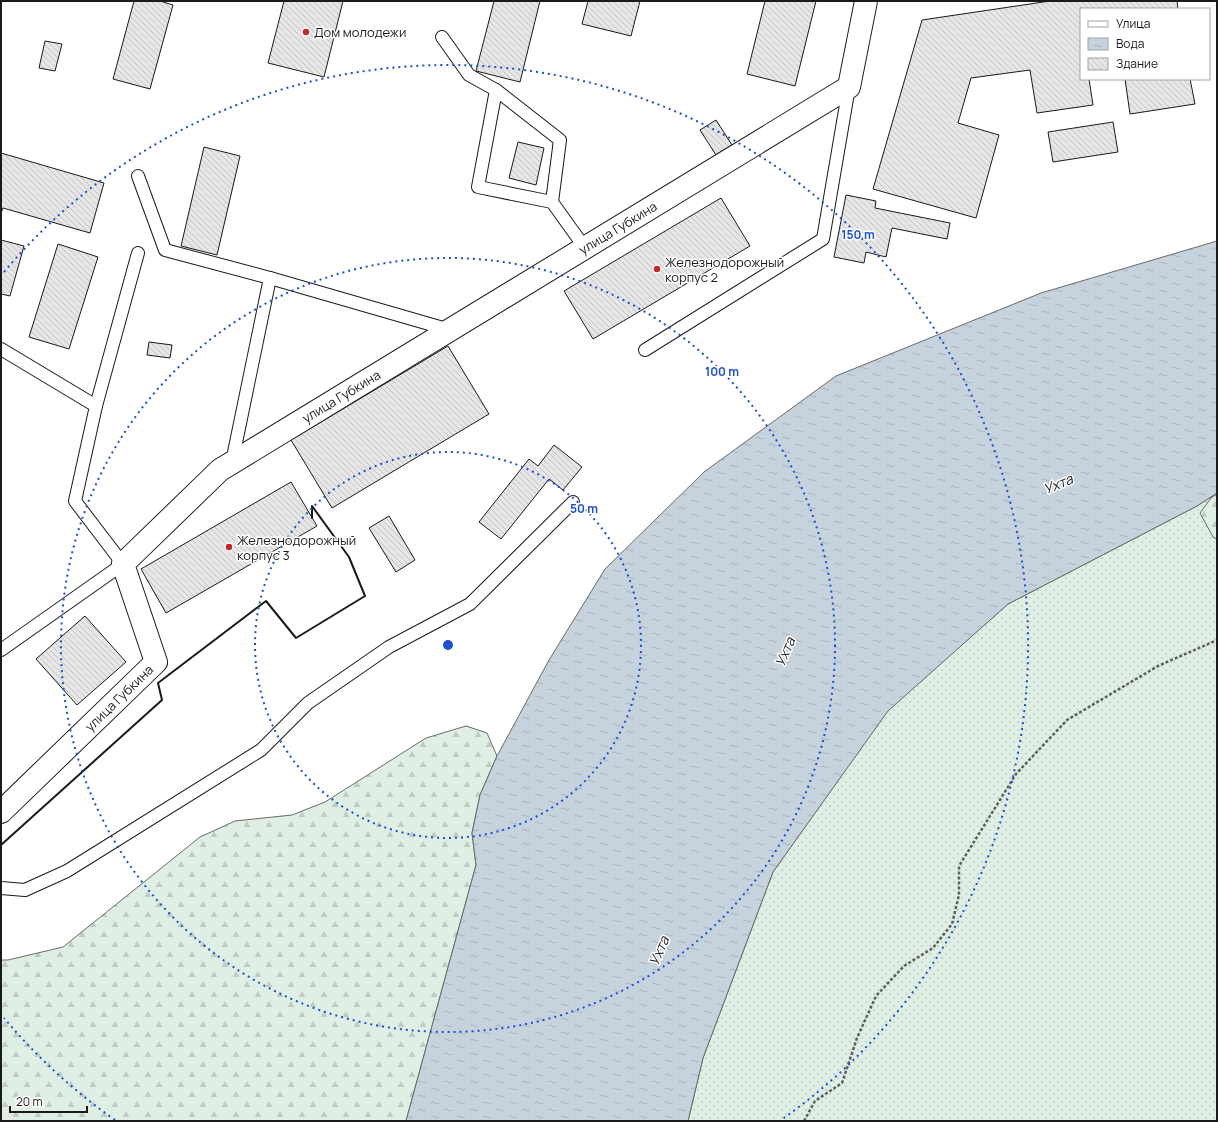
<svg xmlns="http://www.w3.org/2000/svg" width="1218" height="1122" font-family="Manrope,sans-serif">
<style>
.grass{fill:url(#grass-dots);stroke:#6a6a6a}
.forest{fill:url(#forest-firs);stroke:#6a6a6a}
.water{fill:url(#water-ripples);stroke:#6a6a6a}
.building{fill:url(#building-back-hatch);stroke:#1a1a1a}
.lines{fill:none;stroke-linecap:round;stroke-linejoin:round}
.service-casing{stroke:#1a1a1a;stroke-width:14}
.minor-casing{stroke:#1a1a1a;stroke-width:24}
.path{stroke:#5f5f5f;stroke-width:2.5;stroke-dasharray:3 2;stroke-linecap:butt}
.service{stroke:#fff;stroke-width:12}
.minor{stroke:#fff;stroke-width:22}
.wall{stroke:#1a1a1a;stroke-width:2}
.ring{fill:none;stroke:#1d4ed8;stroke-width:2;stroke-dasharray:2 4}
.poi-dot{fill:#c62828;stroke:#fff;stroke-width:1.5}
.labels{text-anchor:middle;stroke-width:3;stroke-linejoin:round;paint-order:stroke}
.poi-label{font-size:13px;fill:#1a1a1a;stroke:#fff;text-anchor:start}
.street-label{font-size:13px;fill:#1a1a1a;stroke:#fff}
.water-label{font-size:14px;font-style:italic;fill:#1a1a1a;stroke:#fff}
.centre{fill:#1d4ed8;stroke:#fff;stroke-width:2}
.ring-label{font-size:12px;text-anchor:middle;font-weight:bold;fill:#1d4ed8;stroke:#fff;stroke-width:3;stroke-linejoin:round;paint-order:stroke}
</style>
<defs>
<pattern id="grass-dots" width="8" height="8" patternUnits="userSpaceOnUse"><rect width="8" height="8" fill="#e0efe3"/><path d="M2 2h.1M6 6h.1" fill="none" stroke="#c0ccc2" stroke-width="1.8" stroke-linecap="round"/></pattern>
<pattern id="forest-firs" width="22" height="20" patternUnits="userSpaceOnUse"><rect width="22" height="20" fill="#e0efe3"/><path d="M5 1l3.5 6h-7zM16 11l3.5 6h-7z" fill="#c0ccc2"/></pattern>
<pattern id="water-ripples" width="26" height="14" patternUnits="userSpaceOnUse"><rect width="26" height="14" fill="#c6d2dc"/><path d="M2 4q2-2 4 0t4 0M15 11q2-2 4 0t4 0" fill="none" stroke="#aab4bc"/></pattern>
<pattern id="building-back-hatch" width="6" height="6" patternUnits="userSpaceOnUse"><rect width="6" height="6" fill="#e6e6e6"/><path d="M-1 5l2 2M0 0l6 6M5-1l2 2" fill="none" stroke="#c5c5c5"/></pattern>
</defs>
<rect width="100%" height="100%" fill="#fff"/>
<!-- grass -->
<polygon class="grass" points="1217,493 1211,498 1213,537 1217,539 1217,1121 688,1121 703,1058 773,872 888,710 1008,604 1197,506"/>
<!-- forest -->
<g class="forest">
<polygon points="1217,494 1217,539 1213,537 1200,513 1211,498"/>
<polygon points="466,726 487,733 497,756 480,795 472,833 476,865 406,1121 1,1121 1,960 8,960 63,947 200,837 235,821 292,815 325,802 426,738"/>
</g>
<!-- water -->
<polygon class="water" points="1217,241 1217,493 1197,506 1008,604 888,711 773,872 703,1058 688,1121 406,1121 476,865 472,833 480,795 497,756 549,660 605,569 704,472 836,376 1041,293"/>
<!-- building -->
<g class="building">
<polygon points="134,1 160,1 173,5 150,89 113,79"/>
<polygon points="284,1 343,1 324,77 268,63"/>
<polygon points="494,1 540,1 520,82 476,71"/>
<polygon points="588,1 640,1 631,36 582,24"/>
<polygon points="765,1 816,1 795,86 747,74"/>
<polygon points="1050,1 1177,1 1178,9 1081,9 1081,79 1089,79 1093,105 1037,113 1030,70 971,78 958,123 999,135 976,218 873,189 922,20"/>
<polygon points="45,41 62,44 55,71 39,68"/>
<polygon points="1125,79 1190,79 1195,104 1130,114"/>
<polygon points="716,120 732,145 716,155 700,130"/>
<polygon points="1113,122 1118,152 1053,162 1048,132"/>
<polygon points="518,142 544,148 536,185 509,178"/>
<polygon points="204,147 240,156 217,255 181,246"/>
<polygon points="1,153 104,183 90,233 3,208 1,213"/>
<polygon points="846,195 876,201 875,208 950,223 947,239 892,228 886,257 866,252 864,263 834,257"/>
<polygon points="721,198 750,246 593,339 564,291"/>
<polygon points="1,240 24,246 10,296 1,294"/>
<polygon points="58,244 98,257 69,349 29,337"/>
<polygon points="149,342 172,345 170,358 147,355"/>
<polygon points="448,346 489,414 332,508 291,440"/>
<polygon points="554,445 582,467 563,490 549,479 501,539 479,522 529,459 538,466"/>
<polygon points="291,482 317,526 166,613 141,569"/>
<polygon points="389,516 415,560 396,572 369,528"/>
<polygon points="85,616 126,662 77,705 36,659"/>
</g>
<g class="lines">
<defs>
<g id="service">
<polyline points="442,37 469,75 496,90"/>
<polyline points="138,176 165,250 270,278 232,462"/>
<polyline points="552,202 560,140 496,90 478,187 552,202 585,248"/>
<polyline points="270,278 450,330"/>
<polyline points="1,349 96,406 75,501 123,564 1,650"/>
<polyline points="645,350 823,239 849,87"/>
<polyline points="96,406 138,253"/>
<polyline points="1,888 25,890 67,871 261,750 308,703 389,647 470,604 573,502"/>
</g>
<g id="minor">
<path id="s1" d="M1 812 156 662 123 564 220 470 849 87 866 1"/>
</g>
</defs>
<!-- service casing -->
<use href="#service" class="service-casing"/>
<!-- minor casing -->
<use href="#minor" class="minor-casing"/>
<!-- path -->
<polyline class="path" points="804,1121 815,1101 842,1083 857,1038 876,996 904,966 933,948 952,924 959,895 959,866 1016,774 1067,720 1158,666 1217,640"/>
<!-- service -->
<use href="#service" class="service"/>
<!-- minor -->
<use href="#minor" class="minor"/>
<!-- wall -->
<polyline class="wall" points="1,845 162,700 158,683 266,601 296,638 365,596 349,557 312,506 312,518"/>
</g>
<!-- distance rings -->
<g class="ring">
<circle cx="448" cy="645" r="193"/>
<circle cx="448" cy="645" r="387"/>
<path d="M115 1120A580 580 0 0 1 4 1018M4 272A580 580 0 1 1 781 1120"/>
</g>
<!-- markers -->
<g class="poi-dot">
<circle cx="306" cy="32" r="4"/>
<circle cx="657" cy="269" r="4"/>
<circle cx="229" cy="547" r="4"/>
</g>
<g class="labels">
<!-- poi labels -->
<g class="poi-label">
<text x="314" y="37">Дом молодежи</text>
<text x="665" y="267">Железнодорожный<tspan x="665" dy="15">корпус 2</tspan></text>
<text x="237" y="545">Железнодорожный<tspan x="237" dy="15">корпус 3</tspan></text>
</g>
<!-- street labels -->
<g class="street-label">
<text dy="5" stroke="none"><textPath href="#s1" startOffset="920">улица Губкина</textPath></text>
<text dy="5" stroke="none"><textPath href="#s1" startOffset="596">улица Губкина</textPath></text>
<text dy="5" stroke="none"><textPath href="#s1" startOffset="164">улица Губкина</textPath></text>
</g>
<!-- water labels -->
<g class="water-label">
<text transform="translate(1058 484) rotate(-23)" y="5">Ухта</text>
<text transform="translate(785 652) rotate(-67)" y="5">Ухта</text>
<text transform="translate(659 951) rotate(-67)" y="5">Ухта</text>
</g>
</g>
<circle cx="448" cy="645" r="6" class="centre"/>
<g class="ring-label">
<text x="858" y="239">150 m</text>
<text x="722" y="376">100 m</text>
<text x="584" y="513">50 m</text>
</g>
<!-- border -->
<rect width="1218" height="1122" fill="none" stroke="#1a1a1a" stroke-width="4"/>
<!-- legend -->
<rect x="1080" y="8" width="130" height="72" fill="#ffffff" stroke="#a3a3a3"/>
<rect x="1088" y="21" width="20" height="6" fill="#ffffff" stroke="#a3a3a3"/>
<text x="1116" y="28" font-size="12" fill="#1a1a1a">Улица</text>
<rect x="1088" y="38" width="20" height="12" fill="url(#water-ripples)" stroke="#a3a3a3"/>
<text x="1116" y="48" font-size="12" fill="#1a1a1a">Вода</text>
<rect x="1088" y="58" width="20" height="12" fill="url(#building-back-hatch)" stroke="#a3a3a3"/>
<text x="1116" y="68" font-size="12" fill="#1a1a1a">Здание</text>
<!-- scale -->
<path d="M10 1106v6h77v-6" fill="none" stroke="#1a1a1a" stroke-width="2"/>
<text x="16" y="1106" font-size="12" fill="#1a1a1a" stroke="#ffffff" stroke-width="3" paint-order="stroke">20 m</text>
</svg>
